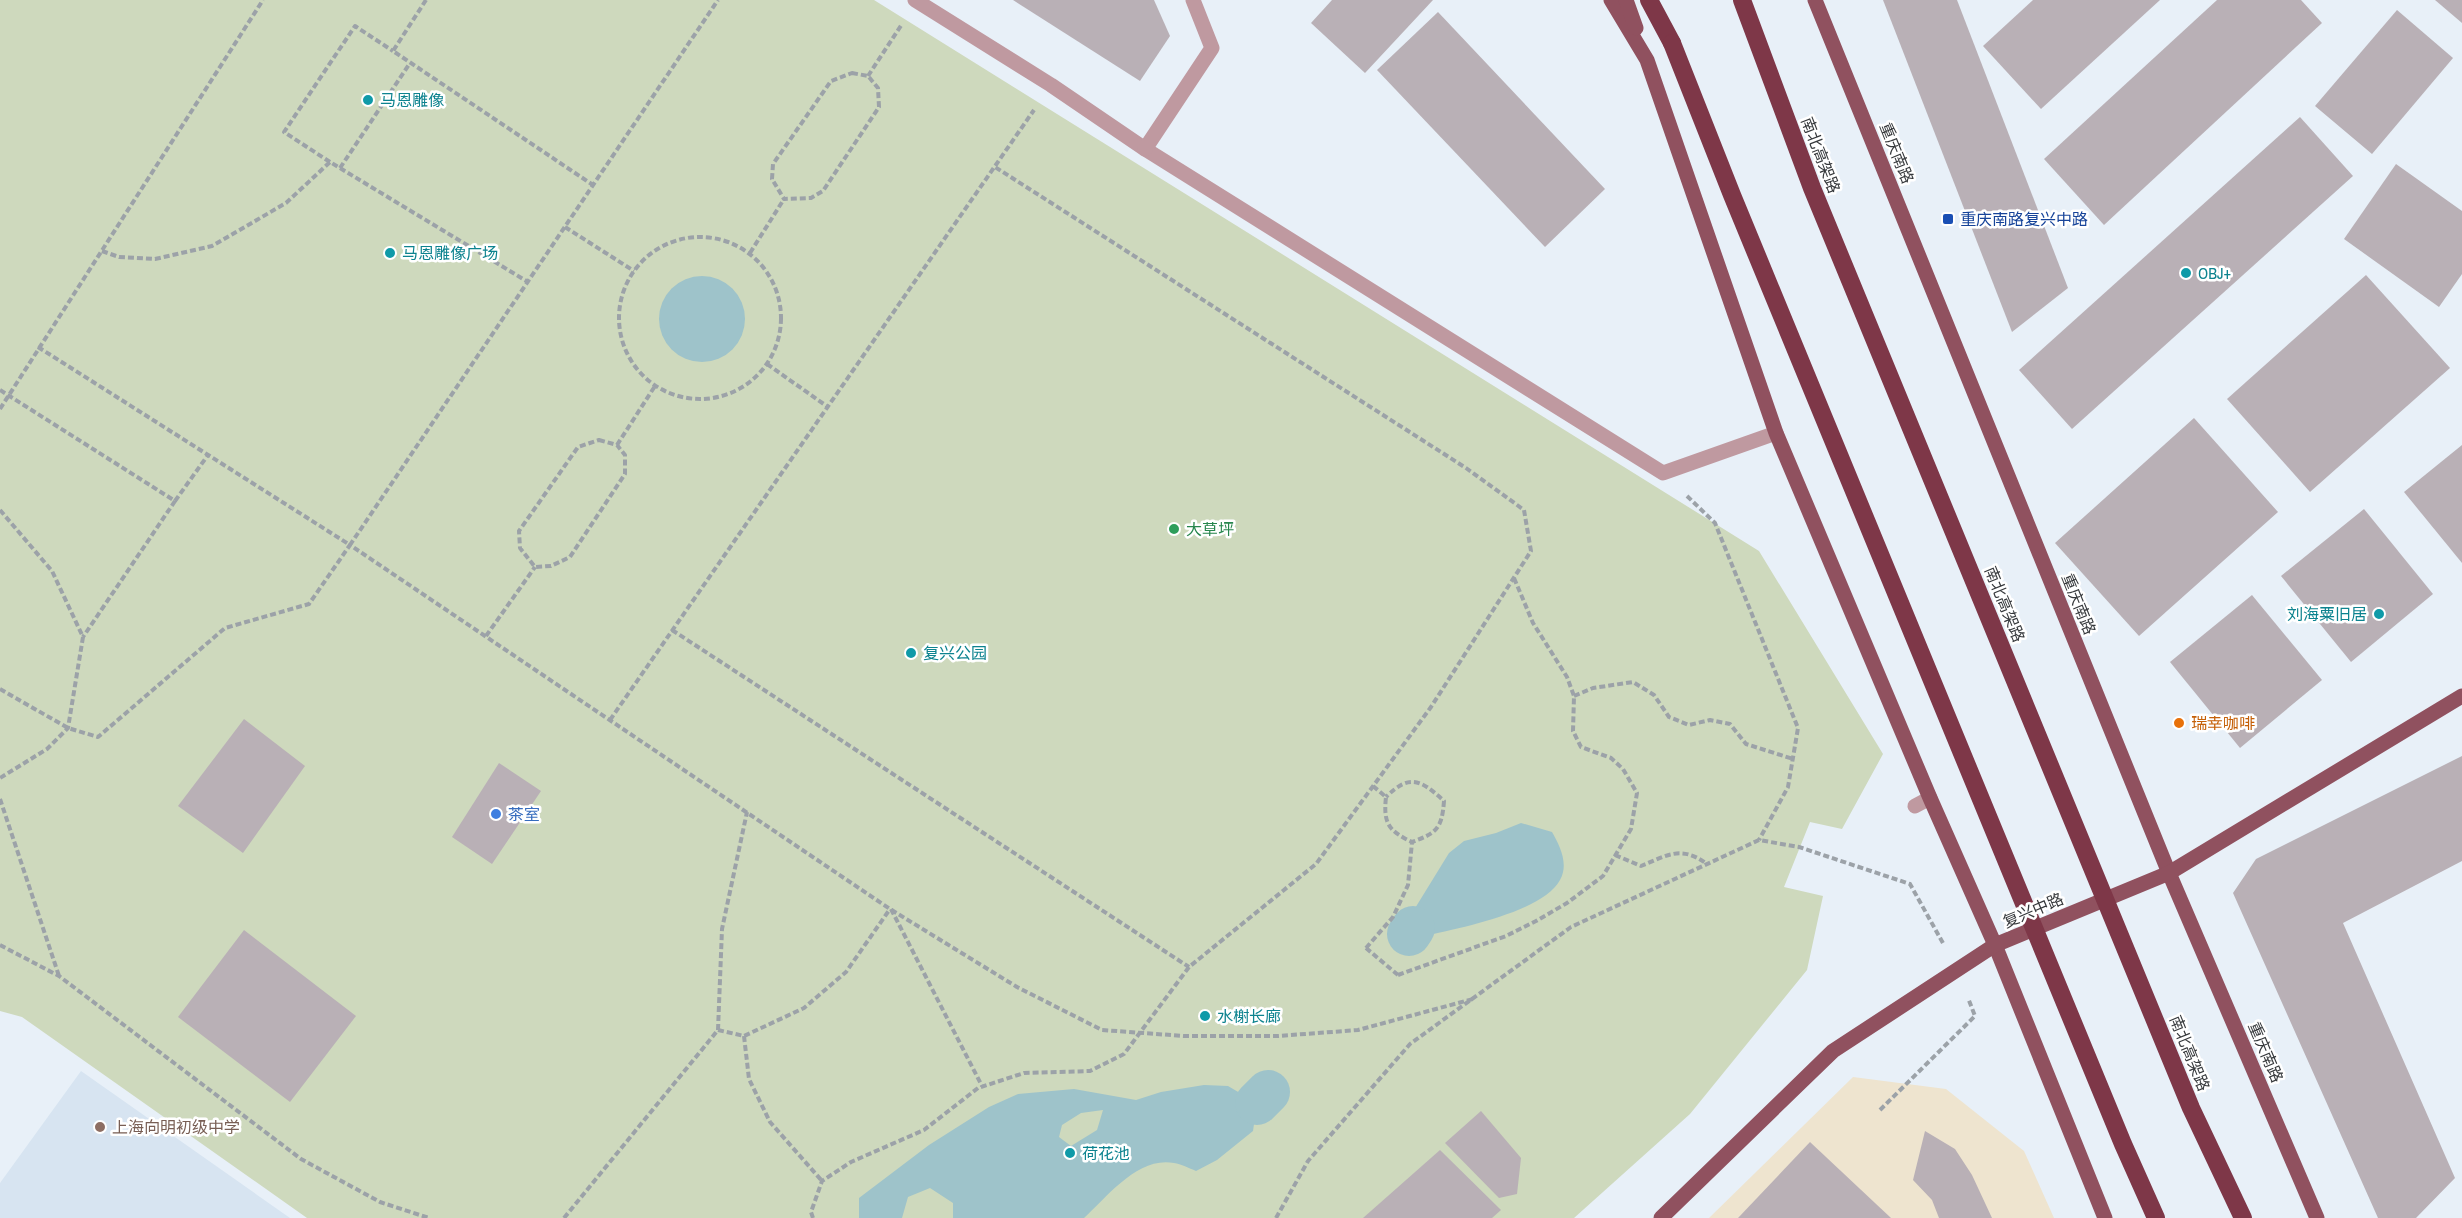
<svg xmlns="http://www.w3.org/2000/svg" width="2462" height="1218" font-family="'Archivo Narrow','Noto Sans SC',sans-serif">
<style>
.commercial{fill:#eee4cf}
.built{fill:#d7e4f1}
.green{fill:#ced9bd}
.water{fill:#9ec3ca;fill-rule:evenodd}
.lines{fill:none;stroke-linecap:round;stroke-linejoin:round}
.canal{stroke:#9ec3ca;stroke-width:44}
.building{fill:#b9b0b6}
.path{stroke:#9ca2a8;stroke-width:4;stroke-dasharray:6 3;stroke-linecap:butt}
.minor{stroke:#bf99a0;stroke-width:15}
.major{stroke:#90515f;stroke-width:15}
.highway{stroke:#7e3748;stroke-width:18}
.path-bridge{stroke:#9ca2a8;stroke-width:4;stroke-dasharray:6 3;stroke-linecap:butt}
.highway-bridge{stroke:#7e3748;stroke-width:18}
.culture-dot{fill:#0f9aa8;stroke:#fff;stroke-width:2}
.transit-dot{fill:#1a4fb4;stroke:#fff;stroke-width:2}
.leisure-dot{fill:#2e9e5b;stroke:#fff;stroke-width:2}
.food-dot{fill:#e8710a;stroke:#fff;stroke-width:2}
.shop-dot{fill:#3f7fe0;stroke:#fff;stroke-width:2}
.education-dot{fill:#8d6e63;stroke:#fff;stroke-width:2}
.labels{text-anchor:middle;stroke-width:5;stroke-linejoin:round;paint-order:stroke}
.culture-label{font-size:16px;fill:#0d838f;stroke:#fff;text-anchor:start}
.street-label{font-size:16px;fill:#35383b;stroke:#fff}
.transit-label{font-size:16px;fill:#164399;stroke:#fff;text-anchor:start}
.leisure-label{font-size:16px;fill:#27864d;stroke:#fff;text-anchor:start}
.food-label{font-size:16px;fill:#c56008;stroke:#fff;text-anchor:start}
.shop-label{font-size:16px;fill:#366cbe;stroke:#fff;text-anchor:start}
.education-label{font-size:16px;fill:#785e54;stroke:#fff;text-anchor:start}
</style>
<rect width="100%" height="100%" fill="#e8f0f8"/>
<!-- commercial -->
<polygon class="commercial" points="1853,1077 1946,1089 2024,1151 2054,1218 1709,1218"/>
<!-- built -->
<polygon class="built" points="81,1071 290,1218 0,1218 0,1183"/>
<!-- green -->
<polygon class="green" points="0,0 874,0 1759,551 1883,754 1842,829 1810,822 1784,887 1823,896 1807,970 1690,1114 1574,1218 307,1218 22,1017 0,1011"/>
<!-- water -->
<g class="water">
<circle cx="702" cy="319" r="43"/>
<path d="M1521 823 1552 832C1560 846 1569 864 1560 880 1543 912 1459 928 1425 936L1413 928 1409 918 1449 853 1464 841 1496 833Z"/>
<path d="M1204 1085 1228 1086 1257 1103 1253 1131 1217 1160 1196 1171C1189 1168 1181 1164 1174 1163 1138 1156 1107 1197 1084 1218H953V1203L930 1188 908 1197 902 1218H859V1198L929 1145 989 1107 1018 1094 1074 1089 1136 1100 1161 1092ZM1103 1110 1097 1130 1071 1146 1059 1137 1062 1125 1081 1113Z"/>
</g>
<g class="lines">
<!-- canal -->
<g class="canal">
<polyline points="1409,934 1413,928"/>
<polyline points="1257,1103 1268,1092"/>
</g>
</g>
<!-- building -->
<g class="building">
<polygon points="1013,0 1154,0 1170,36 1140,81"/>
<polygon points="1332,0 1433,0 1365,73 1311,23"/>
<polygon points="1883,0 1957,0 2068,288 2012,332"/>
<polygon points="2033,0 2160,0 2041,109 1983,46"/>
<polygon points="2217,0 2301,0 2322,23 2104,225 2044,159"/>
<polygon points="2435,0 2462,0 2462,23"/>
<polygon points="2397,10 2453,58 2372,154 2315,106"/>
<polygon points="1438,12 1605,189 1545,247 1377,70"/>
<polygon points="2300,117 2353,176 2072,429 2019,370"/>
<polygon points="2396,164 2462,211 2462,274 2439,307 2344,239"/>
<polygon points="2366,275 2450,368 2310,492 2227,399"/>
<polygon points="2194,418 2278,512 2139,636 2055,543"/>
<polygon points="2462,445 2462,563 2404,492"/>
<polygon points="2364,509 2433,594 2351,662 2281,576"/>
<polygon points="2252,595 2322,680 2240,748 2170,662"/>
<polygon points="244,719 305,766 243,853 178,806"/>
<polygon points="2462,756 2462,861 2343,923 2455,1178 2416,1218 2378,1218 2233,893 2256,859"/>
<polygon points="499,763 541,791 492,864 452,837"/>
<polygon points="244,930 356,1016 290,1102 178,1017"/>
<polygon points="1481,1111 1521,1158 1517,1194 1499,1198 1445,1143"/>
<polygon points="1925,1131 1955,1149 1972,1175 1992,1218 1939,1218 1932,1200 1913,1180"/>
<polygon points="1810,1142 1891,1218 1738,1218"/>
<polygon points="1440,1150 1501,1210 1492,1218 1363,1218"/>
</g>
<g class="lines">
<!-- path -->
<g class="path">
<polyline points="426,0 393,51 593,185"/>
<polygon points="852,73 868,76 878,88 879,107 823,191 811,198 784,199 772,179 773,164 831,81"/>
<polyline points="868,76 902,24"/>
<polyline points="330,162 284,132 355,26 393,51"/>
<polyline points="340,168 410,63"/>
<polyline points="565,227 634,271"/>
<circle cx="700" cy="318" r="81"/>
<polyline points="102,251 119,257 155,259 212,246 286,203 330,162 528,282"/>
<polyline points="750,253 784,199"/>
<polyline points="38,347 350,545 718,0"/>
<polyline points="767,364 828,407"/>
<polyline points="0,390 175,501 83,637"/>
<polyline points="0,409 263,0"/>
<polygon points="599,440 617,445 625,455 625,474 570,557 551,566 535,567 520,548 519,531 578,447"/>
<polyline points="617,445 655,386"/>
<polyline points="1687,496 1715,523 1798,728 1788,787 1759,840"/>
<polyline points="175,501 208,455"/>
<polyline points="0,510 52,571 83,637 68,728 47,749 0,778"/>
<polyline points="672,630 1189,967"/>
<polyline points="486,636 535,567"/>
<polyline points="0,689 68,728 98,737 225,628 309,604 350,545 890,909 1017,987 1102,1030 1184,1036 1278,1036 1358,1030 1473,999"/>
<polyline points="1574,696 1593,688 1633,682 1654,695 1669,717 1689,725 1710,720 1730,724 1746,744 1793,759"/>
<polyline points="610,720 1034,110"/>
<path d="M1373 786 1386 797C1383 824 1389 831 1412 842 1437 833 1442 828 1444 801 1421 780 1410 773 1386 797"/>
<polyline points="0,799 59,976"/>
<path d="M1615 855 1641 866C1668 855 1681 845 1707 864"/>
<polyline points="891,909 982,1086"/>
<polyline points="0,945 59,976 301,1159 380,1202 429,1218"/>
<polyline points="1366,948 1393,917 1408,885 1412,842"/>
<polyline points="1398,975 1506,936 1536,921 1567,903 1603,876 1631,829 1637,793 1623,769 1611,758 1581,747 1573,731 1574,696 1567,677 1533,623 1514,578"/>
<polyline points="718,1030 744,1036 804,1008 846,972 890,909"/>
<polyline points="744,1036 749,1079 770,1122 822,1181"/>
<polyline points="1880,1110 1975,1016 1968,998"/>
<polyline points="564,1218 718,1030 722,929 747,812"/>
<polyline points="813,1218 811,1212 822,1181 851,1162 924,1130 978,1088 1024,1073 1090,1071 1124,1054 1189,967 1316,864 1431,707 1531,551 1524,510 1466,468 995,167"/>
<polyline points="1276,1218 1308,1161 1410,1044 1571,927 1759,840 1799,847 1910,884 1944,945"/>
</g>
<!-- minor -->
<g class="minor">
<polyline points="915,0 1051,85 1145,149 1663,473 1776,433"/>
<polyline points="1145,149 1212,48 1193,0"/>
<polyline points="1915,806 1930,798"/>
</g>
<!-- major -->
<g class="major">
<polyline points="1611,0 1647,60 1776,433 1930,798 1995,945 2105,1218"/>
<polyline points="1626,0 1636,28"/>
<polyline points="1815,0 2169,873 2317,1218"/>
<polyline points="1661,1218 1833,1051 1995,945 2169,873 2462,696"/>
</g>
<!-- highway -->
<polyline class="highway" points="1649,0 1672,43"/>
<!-- path-bridge -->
<polyline class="path-bridge" points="1366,948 1398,975"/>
<!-- highway-bridge -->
<g class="highway-bridge">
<polyline points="1742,0 1812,188 2191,1108 2243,1218"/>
<polyline points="1672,43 1732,195 2123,1144 2156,1218"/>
</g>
</g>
<!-- markers -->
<g class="culture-dot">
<circle cx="368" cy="100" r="6"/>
<circle cx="390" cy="253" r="6"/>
<circle cx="2186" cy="273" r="6"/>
<circle cx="2379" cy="614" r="6"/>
<circle cx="911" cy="653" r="6"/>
<circle cx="1205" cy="1016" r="6"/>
<circle cx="1070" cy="1153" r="6"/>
</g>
<rect class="transit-dot" x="1942" y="213" width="12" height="12" rx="3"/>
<circle class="leisure-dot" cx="1174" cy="529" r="6"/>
<circle class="food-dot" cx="2179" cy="723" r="6"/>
<circle class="shop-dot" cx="496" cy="814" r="6"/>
<circle class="education-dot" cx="100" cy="1127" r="6"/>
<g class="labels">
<!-- culture labels -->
<g class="culture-label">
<text x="380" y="106">马恩雕像</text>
<text x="402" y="259">马恩雕像广场</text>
<text x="2198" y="279">OBJ+</text>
<text x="2367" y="620" text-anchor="end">刘海粟旧居</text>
<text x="923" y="659">复兴公园</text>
<text x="1217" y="1022">水榭长廊</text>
<text x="1082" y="1159">荷花池</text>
</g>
<!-- street labels -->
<g class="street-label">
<text transform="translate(1897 153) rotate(68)" y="6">重庆南路</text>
<text transform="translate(1821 155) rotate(69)" y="6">南北高架路</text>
<text transform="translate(2005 604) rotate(68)" y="6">南北高架路</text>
<text transform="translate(2079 604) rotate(68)" y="6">重庆南路</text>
<text transform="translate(2033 910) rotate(-23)" y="6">复兴中路</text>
<text transform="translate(2266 1052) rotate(67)" y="6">重庆南路</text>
<text transform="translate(2190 1053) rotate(68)" y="6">南北高架路</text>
</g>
<!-- transit labels -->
<g class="transit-label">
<text x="1960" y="225">重庆南路复兴中路</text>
</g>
<!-- leisure labels -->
<g class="leisure-label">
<text x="1186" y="535">大草坪</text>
</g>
<!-- food labels -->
<g class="food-label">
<text x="2191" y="729">瑞幸咖啡</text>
</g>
<!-- shop labels -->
<g class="shop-label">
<text x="508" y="820">茶室</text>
</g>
<!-- education labels -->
<g class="education-label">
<text x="112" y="1133">上海向明初级中学</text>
</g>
</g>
</svg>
